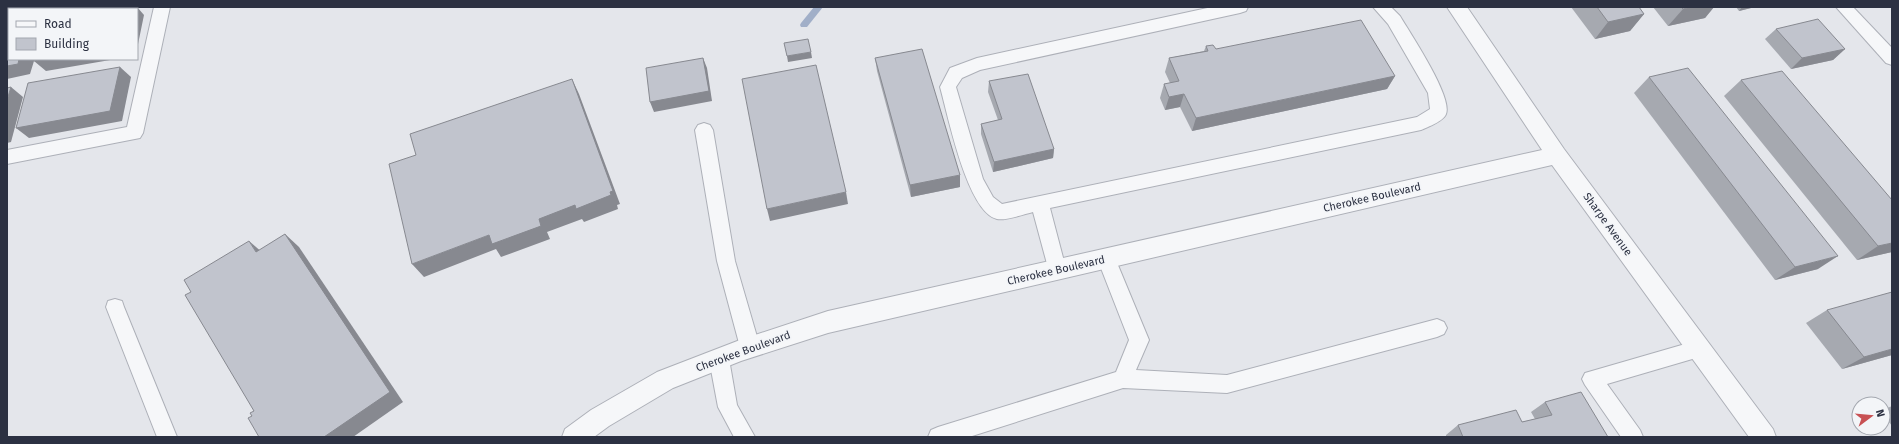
<svg xmlns="http://www.w3.org/2000/svg" width="1899" height="444" font-family="'Fira Sans',sans-serif">
<style>
.lines{fill:none;stroke-linecap:round;stroke-linejoin:round}
.stream{fill:#a1afc8;fill-rule:evenodd}
.service-casing{stroke:#adb0b8;stroke-width:2}
.tertiary-casing{stroke:#adb0b8;stroke-width:2}
.service{fill:#f6f7f9;fill-rule:evenodd}
.tertiary{fill:#f6f7f9;fill-rule:evenodd}
.wall{fill:#a6a9b0}
.shaded-wall{fill:#878990}
.building{fill:#c1c4cd;stroke:#878990}
.labels{text-anchor:middle;stroke-width:3.5;stroke-linejoin:round;paint-order:stroke}
.street-label{font-size:11px;fill:#2c3142;stroke:#f3f5f8}
</style>
<rect width="100%" height="100%" fill="#e4e6eb"/>
<g class="lines">
<!-- stream -->
<polygon class="stream" points="814,7 823,7 807,27 801,27 800,25 801,23"/>
<defs>
<g id="service">
<polygon points="154,7 170,7 143,133 140,138 7,164 7,150 127,127"/>
<path d="M1212 7H1248L1246 11 1240 13 980 70 962 78 956 87 983 179 993 197 1002 204 1417 117 1430 109 1428 93 1388 24 1373 7H1391L1400 16C1410 33 1453 97 1446 114 1444 121 1428 127 1421 130L1050 208 1066 269 1064 275 1057 277 1050 275 1033 212C1025 214 1005 221 997 219 967 212 948 115 940 87L950 68 977 58Z"/>
<polygon points="1836,7 1853,7 1892,48 1892,65 1886,63"/>
<polygon points="704,123 710,125 713,130 735,261 760,347 757,353 750,356 743,353 740,347 717,261 695,130 698,125"/>
<polygon points="1106,250 1112,252 1115,258 1149,340 1136,370 1227,375 1437,319 1444,322 1447,328 1444,334 1437,337 1227,393 1123,388 969,437 928,437 931,430 938,427 1116,372 1129,340 1097,258 1100,252"/>
<polygon points="115,299 122,301 124,307 177,437 157,437 106,307 108,301"/>
<polygon points="1699,340 1706,343 1709,349 1706,355 1607,384 1640,430 1643,437 1621,437 1585,385 1582,379 1585,373"/>
<polygon points="719,350 726,353 729,359 737,405 755,437 734,437 718,407 709,359 712,353"/>
</g>
<polygon id="tertiary" points="1447,7 1467,7 1564,149 1773,429 1776,437 1749,437 1552,165 828,333 741,361 673,388 609,426 594,437 562,437 565,429 591,410 657,372 740,340 828,311 1542,150"/>
</defs>
<!-- service casing -->
<use href="#service" class="service-casing"/>
<!-- tertiary casing -->
<use href="#tertiary" class="tertiary-casing"/>
<!-- service -->
<use href="#service" class="service"/>
<!-- tertiary -->
<use href="#tertiary" class="tertiary"/>
</g>
<!-- wall -->
<g class="wall">
<polygon points="1571,7 1639,7 1644,14 1630,31 1595,39"/>
<polygon points="1653,7 1714,7 1705,18 1668,26"/>
<polygon points="1736,7 1755,7 1739,11"/>
<polygon points="1776,29 1845,49 1833,60 1791,69 1765,39"/>
<polygon points="1206,46 1216,49 1395,76 1387,89 1192,131 1180,107 1165,110 1160,98 1164,84 1170,83 1165,72 1169,58 1204,51"/>
<polygon points="875,58 960,187 911,197 877,71"/>
<polygon points="1649,77 1818,269 1775,280 1634,93"/>
<polygon points="1741,80 1892,252 1857,260 1724,96"/>
<polygon points="989,81 1054,149 1053,158 993,172 981,134 981,124 998,120 988,92"/>
<polygon points="1827,310 1892,355 1842,369 1806,323"/>
<polygon points="1545,402 1608,437 1446,437 1446,435 1458,425 1522,422 1535,419 1531,412"/>
<polygon points="1892,406 1892,426 1883,414 1883,410"/>
</g>
<!-- shaded-wall -->
<g class="shaded-wall">
<polygon points="7,7 46,7 46,9 9,9 9,18 7,19"/>
<polygon points="59,7 76,7 64,9 61,9"/>
<polygon points="133,7 137,7 144,15 137,49 137,9 133,9"/>
<polygon points="1691,7 1714,7 1705,18 1668,26 1683,9"/>
<polygon points="1742,7 1755,7 1739,11"/>
<polygon points="1644,14 1630,31 1595,39 1608,22"/>
<polygon points="1845,49 1833,60 1791,69 1802,58"/>
<polygon points="811,52 812,58 788,62 787,56"/>
<polygon points="703,58 707,68 712,101 654,112 650,102"/>
<polygon points="19,59 116,59 46,71 34,61 30,74 7,79 7,66"/>
<polygon points="120,67 131,77 122,121 29,138 16,128"/>
<polygon points="1395,76 1387,89 1192,131 1196,118"/>
<polygon points="572,79 579,94 620,204 617,205 618,209 584,222 582,219 547,232 550,239 501,257 496,249 424,277 412,264 489,235 539,219"/>
<polygon points="11,87 23,97 11,142 7,143 7,100"/>
<polygon points="1184,94 1180,107 1165,110 1169,97"/>
<polygon points="1054,149 1053,158 993,172 994,162"/>
<polygon points="960,175 960,187 911,197 910,185"/>
<polygon points="846,192 848,204 770,221 767,209"/>
<polygon points="285,234 299,247 403,402 353,437 324,437"/>
<polygon points="249,241 264,254 256,252"/>
<polygon points="1892,243 1892,252 1857,260 1878,246"/>
<polygon points="1838,256 1818,269 1775,280 1795,267"/>
<polygon points="1892,349 1892,355 1842,369 1864,357"/>
</g>
<!-- building -->
<g class="building">
<polygon points="116,7 133,7 133,9 104,9"/>
<polygon points="1597,7 1639,7 1644,14 1608,22"/>
<polygon points="1681,7 1691,7 1683,9"/>
<polygon points="1818,19 1845,49 1802,58 1776,29"/>
<polygon points="1361,20 1395,76 1196,118 1184,94 1169,97 1164,84 1179,81 1169,58 1208,51 1206,46 1213,45 1216,49"/>
<polygon points="7,25 9,25 9,59 19,59 18,64 7,66"/>
<polygon points="808,39 811,52 787,56 784,43"/>
<polygon points="922,49 960,175 910,185 875,58"/>
<polygon points="703,58 709,91 650,102 646,68"/>
<polygon points="34,59 43,59 34,61"/>
<polygon points="816,65 846,192 767,209 742,79"/>
<polygon points="120,67 110,111 16,128 28,83"/>
<polygon points="1688,68 1838,256 1795,267 1649,77"/>
<polygon points="1782,71 1892,200 1892,243 1878,246 1741,80"/>
<polygon points="1028,74 1054,149 994,162 981,124 1002,119 989,81"/>
<polygon points="572,79 613,191 610,192 611,195 576,209 575,205 539,219 541,226 492,244 489,235 412,264 389,164 416,155 410,134"/>
<polygon points="11,87 7,100 7,88"/>
<polygon points="285,234 390,392 324,437 259,437 248,418 252,416 250,413 254,411 185,295 191,292 184,280 249,241 256,252"/>
<polygon points="1892,292 1892,349 1864,357 1827,310"/>
<polygon points="1581,392 1608,437 1463,437 1458,425 1516,410 1522,422 1552,415 1545,402"/>
</g>
<g class="labels">
<!-- street labels -->
<g class="street-label">
<text transform="translate(1372 197) rotate(-13)" y="4">Cherokee Boulevard</text>
<text transform="translate(1608 224) rotate(54)" y="4">Sharpe Avenue</text>
<text transform="translate(1056 270) rotate(-13)" y="4">Cherokee Boulevard</text>
<text transform="translate(743 351) rotate(-20)" y="4">Cherokee Boulevard</text>
</g>
</g>
<!-- border -->
<rect width="1899" height="444" fill="none" stroke="#2c3142" stroke-width="16"/>
<!-- legend -->
<rect x="8" y="8" width="130" height="52" fill="#f3f5f8" stroke="#a3a7af"/>
<rect x="16" y="21" width="20" height="6" fill="#f6f7f9" stroke="#a3a7af"/>
<text x="44" y="28" font-size="12" fill="#2c3142">Road</text>
<rect x="16" y="38" width="20" height="12" fill="#c1c4cd" stroke="#a3a7af"/>
<text x="44" y="48" font-size="12" fill="#2c3142">Building</text>
<!-- north arrow -->
<g transform="translate(1871 416) rotate(74)"><circle r="19" fill="#f3f5f8" stroke="#a3a7af"/>
<path d="M0-3L7 15L0 10L-7 15Z" fill="#c85154"/>
<text y="-6" font-size="11" font-weight="bold" text-anchor="middle" fill="#2c3142">N</text>
</g>
</svg>
